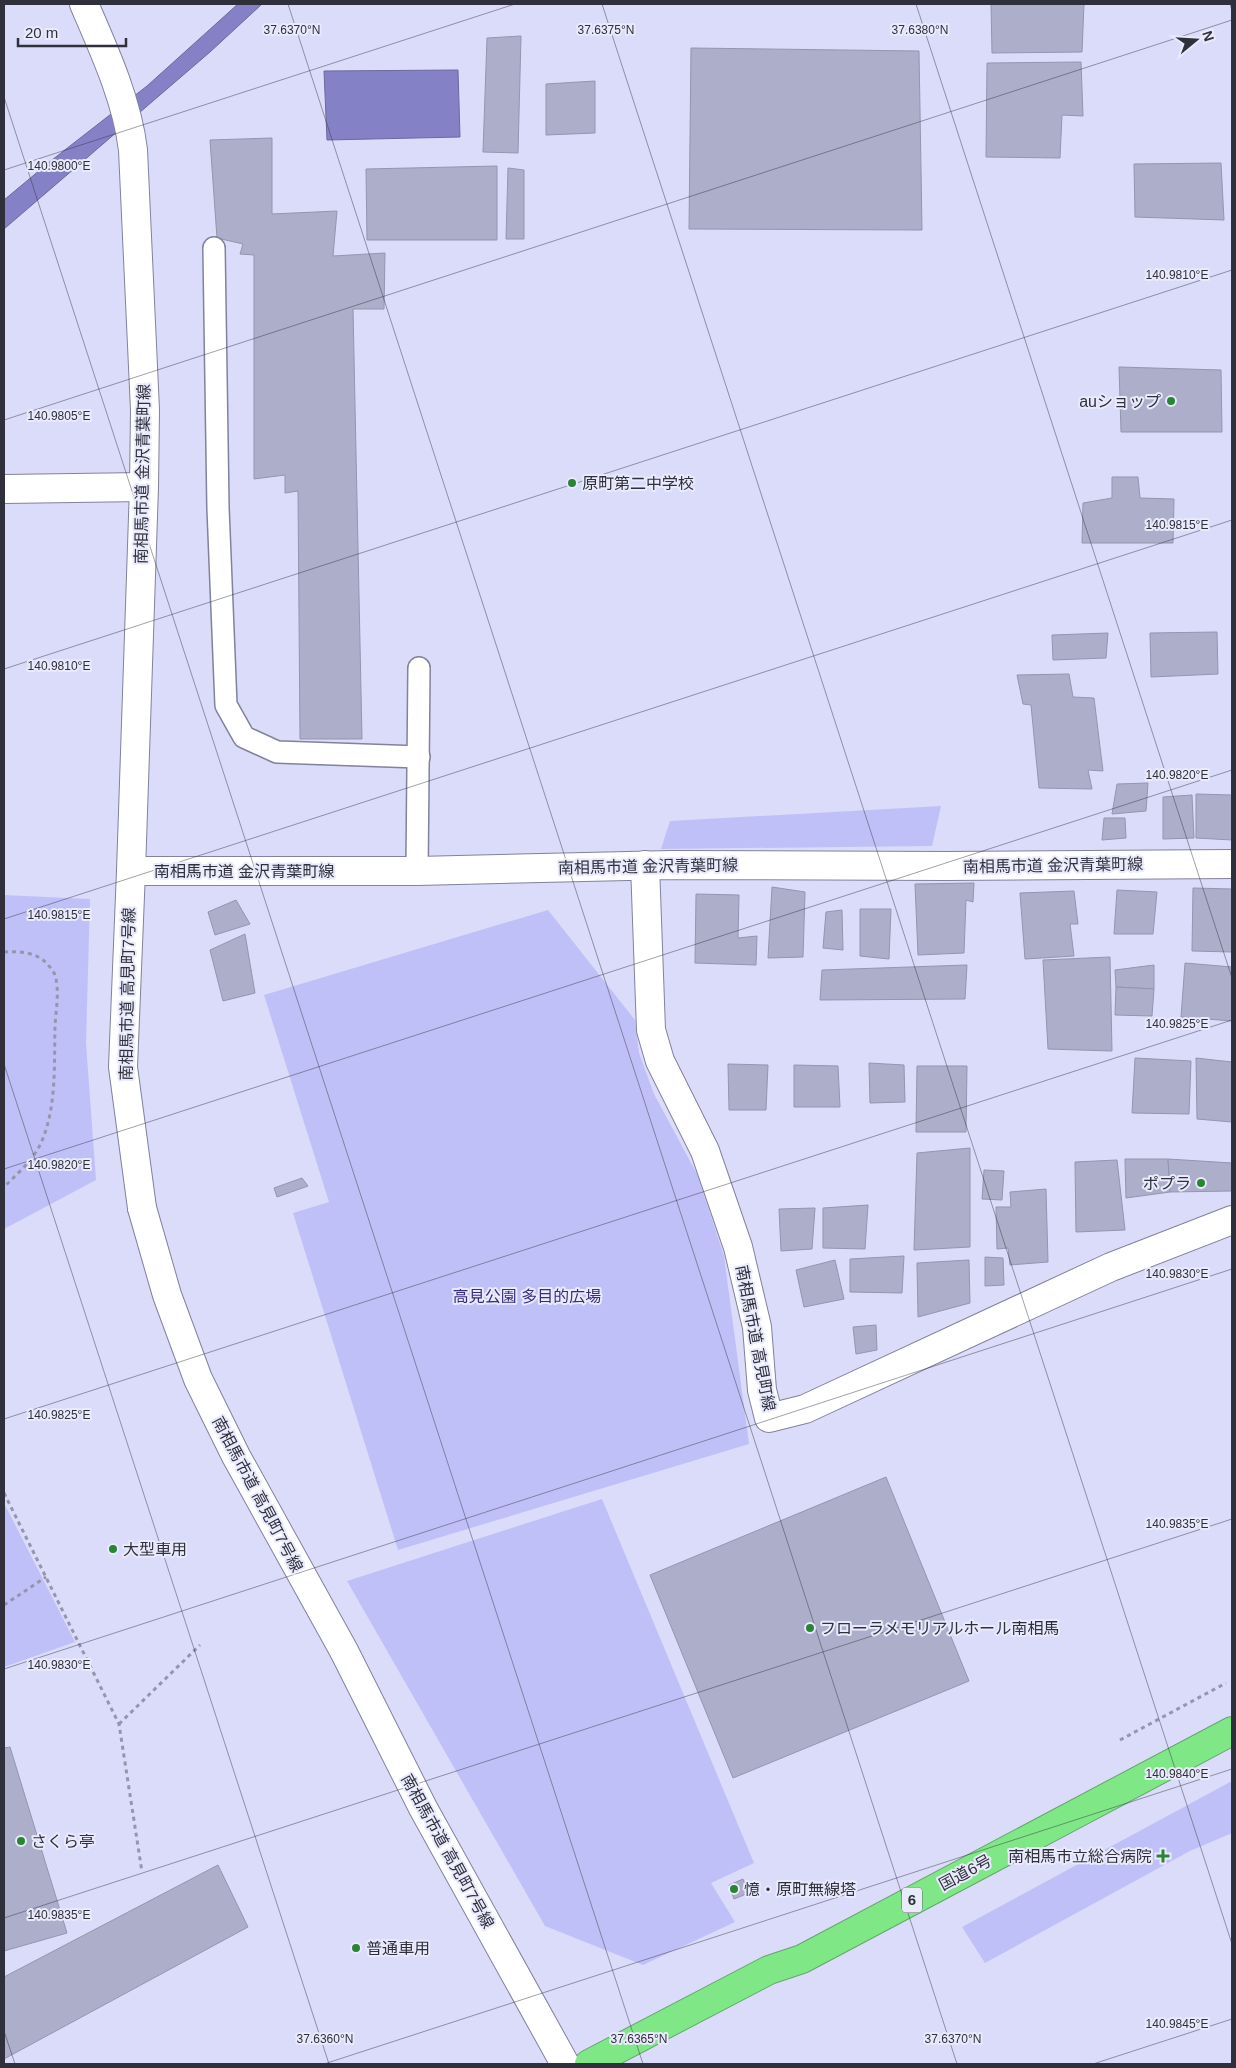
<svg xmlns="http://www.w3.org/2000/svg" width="1236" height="2068" font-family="Helvetica,'Noto Sans JP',sans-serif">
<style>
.green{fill:#c0c0f8}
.water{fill:#8481c7;stroke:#6b699d}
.building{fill:#adaeca;stroke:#9495b1}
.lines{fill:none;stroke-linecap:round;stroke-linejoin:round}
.lane-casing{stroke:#81829d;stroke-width:24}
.street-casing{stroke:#81829d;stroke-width:30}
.secondary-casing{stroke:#81829d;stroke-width:30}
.highway-casing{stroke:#63a76b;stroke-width:30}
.path{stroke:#9595ac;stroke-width:3;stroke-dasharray:4 4;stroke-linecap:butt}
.lane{stroke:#fff;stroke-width:21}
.street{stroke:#fff;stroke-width:28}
.secondary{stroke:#fff;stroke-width:28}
.highway{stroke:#7fe785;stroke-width:28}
.ticks{fill:none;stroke:#30303c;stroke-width:1;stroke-opacity:0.45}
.poi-dot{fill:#298434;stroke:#e9eafc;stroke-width:2}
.labels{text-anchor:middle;stroke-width:4;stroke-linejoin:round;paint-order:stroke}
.shield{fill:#e9eafc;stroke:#686876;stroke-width:1}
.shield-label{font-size:15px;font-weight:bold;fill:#30303c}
.poi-label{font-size:16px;fill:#30303c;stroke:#e9eafc;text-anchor:start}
.street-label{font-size:16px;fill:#30303c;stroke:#e9eafc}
.park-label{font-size:16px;fill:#392c7f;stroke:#e9eafc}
.ticks-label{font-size:12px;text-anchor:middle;fill:#30303c;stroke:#e9eafc;stroke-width:4;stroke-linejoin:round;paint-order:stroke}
</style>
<rect width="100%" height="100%" fill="#dbdbfa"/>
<!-- green -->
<g class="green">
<polygon points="941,806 932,846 661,849 670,821"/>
<polygon points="4,895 90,899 86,1043 96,1180 4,1229"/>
<polygon points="548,910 635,1020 639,1053 654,1094 697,1174 724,1256 749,1444 398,1550 293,1213 329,1202 264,995"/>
<polygon points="602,1499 754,1863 711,1883 735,1922 643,1965 545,1926 347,1581"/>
<polygon points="4,1503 75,1642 4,1667"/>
<polygon points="1232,1781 1232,1833 1190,1851 985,1963 962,1927"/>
</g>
<!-- water -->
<g class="water">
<polygon points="238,4 262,4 210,52 4,229 4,200 52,160 147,86"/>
<polygon points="458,70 460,137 327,140 324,71"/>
</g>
<!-- building -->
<g class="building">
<polygon points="991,4 1084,4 1082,52 992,53"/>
<polygon points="521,36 518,153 483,152 487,38"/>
<polygon points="691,48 919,51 922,230 689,229"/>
<polygon points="1081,62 1083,116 1062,115 1060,158 986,157 987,63"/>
<polygon points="595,81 595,133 546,135 546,84"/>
<polygon points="272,138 272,214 337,211 333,256 385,253 384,309 353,309 362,739 300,739 298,491 285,493 285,475 254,479 254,255 240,254 243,244 217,238 210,140"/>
<polygon points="1221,163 1224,220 1135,217 1134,164"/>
<polygon points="497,166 497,240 367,240 366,169"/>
<polygon points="508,168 524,170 524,239 506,239"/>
<polygon points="1119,367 1221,370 1222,432 1121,432"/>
<polygon points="1112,477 1138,477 1140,498 1174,499 1173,543 1082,543 1083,503 1112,498"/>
<polygon points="1217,632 1218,674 1151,677 1150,633"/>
<polygon points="1108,633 1106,658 1053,660 1052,635"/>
<polygon points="1069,674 1073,697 1094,698 1103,771 1088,770 1092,789 1039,788 1031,705 1023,704 1017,675"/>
<polygon points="1148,783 1146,811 1112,814 1117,784"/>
<polygon points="1196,794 1232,795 1232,840 1196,838"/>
<polygon points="1192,795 1194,838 1163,839 1163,797"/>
<polygon points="1104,818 1125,818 1126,838 1102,840"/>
<polygon points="974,883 973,902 966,900 964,953 918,955 915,884"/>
<polygon points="772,887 805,892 803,957 768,958"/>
<polygon points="1193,888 1232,889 1232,952 1192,951"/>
<polygon points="1117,890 1157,892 1153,934 1114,934"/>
<polygon points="1074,891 1078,924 1070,924 1074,956 1025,959 1020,893"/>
<polygon points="696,894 739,895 738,938 757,936 756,965 695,963"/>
<polygon points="236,900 250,924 215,935 208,912"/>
<polygon points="860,909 891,909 889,959 860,956"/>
<polygon points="842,910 843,950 823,948 826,912"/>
<polygon points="245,934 255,993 223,1001 210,950"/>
<polygon points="1110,957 1112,1051 1048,1049 1043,960"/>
<polygon points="1185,963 1232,967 1232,1021 1181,1017"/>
<polygon points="967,965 965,999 820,1000 822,970"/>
<polygon points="1154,965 1154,989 1116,987 1115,970"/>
<polygon points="1116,987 1154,989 1152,1016 1115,1015"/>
<polygon points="1135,1058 1191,1061 1189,1114 1132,1113"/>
<polygon points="1196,1058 1232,1062 1232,1122 1197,1119"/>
<polygon points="869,1063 904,1065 905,1102 870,1103"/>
<polygon points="728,1064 768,1065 766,1110 729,1110"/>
<polygon points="794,1065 838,1066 840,1107 794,1107"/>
<polygon points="917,1066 967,1066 966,1132 916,1132"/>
<polygon points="970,1148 970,1247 914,1250 917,1153"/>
<polygon points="1125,1159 1168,1159 1170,1192 1126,1198"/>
<polygon points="1168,1159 1232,1163 1232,1191 1170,1192"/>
<polygon points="1117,1160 1125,1230 1076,1232 1075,1162"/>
<polygon points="984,1170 1004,1171 1002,1200 982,1199"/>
<polygon points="302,1178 308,1186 277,1197 274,1188"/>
<polygon points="1046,1189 1048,1262 1010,1265 1008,1248 997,1249 996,1207 1011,1207 1010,1192"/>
<polygon points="868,1205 865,1249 823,1248 823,1208"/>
<polygon points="815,1208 812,1249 781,1251 779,1209"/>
<polygon points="904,1256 902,1293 850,1292 850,1259"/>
<polygon points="985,1257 1003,1258 1004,1285 985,1286"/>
<polygon points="835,1260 844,1299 804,1307 796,1270"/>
<polygon points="969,1260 970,1303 918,1317 917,1263"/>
<polygon points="876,1325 877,1350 856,1354 853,1327"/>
<polygon points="886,1477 969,1681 733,1778 650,1575"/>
<polygon points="10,1747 67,1933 4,1951 4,1748"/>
<polygon points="218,1865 248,1927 4,2059 4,1977"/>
<polygon points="743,1879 749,1893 734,1899 729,1885"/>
</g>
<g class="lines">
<defs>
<g id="lane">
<polyline points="214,248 218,508 226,705 244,737 277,752 419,757"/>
<polyline points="417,871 419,668"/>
</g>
<g id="street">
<path d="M84 4C104 50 127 100 133 150L145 410 144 487 131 871H417L672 865 947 866 1232 864"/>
<polyline points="4,489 144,487"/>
<polyline points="645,865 651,1030 660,1061 705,1151 738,1247 757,1327 762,1390 769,1418 805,1409 1111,1267 1232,1220"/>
<polyline points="131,871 123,1067 142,1208"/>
</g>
<polyline id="secondary" points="142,1208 167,1295 198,1379 236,1456 344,1651 423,1808 565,2064"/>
<polyline id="highway" points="589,2064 769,1970 802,1959 1232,1731"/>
</defs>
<!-- lane casing -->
<use href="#lane" class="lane-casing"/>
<!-- street casing -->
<use href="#street" class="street-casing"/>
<!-- secondary casing -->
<use href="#secondary" class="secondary-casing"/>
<!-- highway casing -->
<use href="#highway" class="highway-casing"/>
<!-- path -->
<g class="path">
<path d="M4 952C20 951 38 952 49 966 52 969 56 975 56 979 59 994 56 1011 55 1025 54 1064 57 1107 41 1143 33 1160 17 1174 4 1187"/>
<polyline points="4,1493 119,1724 142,1872"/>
<polyline points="4,1605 46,1577"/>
<polyline points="119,1724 200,1645"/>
<polyline points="1120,1740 1226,1683"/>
</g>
<!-- lane -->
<use href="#lane" class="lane"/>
<!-- street -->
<use href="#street" class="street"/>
<!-- secondary -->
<use href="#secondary" class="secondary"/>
<!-- highway -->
<use href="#highway" class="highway"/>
</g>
<!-- ticks -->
<path class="ticks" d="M288 4 957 2064M602 4 1232 1944M916 4 1232 978M1230 4 1232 11M4 97 643 2064M4 170 515 4M4 420 1232 20M4 669 1232 270M4 919 1232 520M4 1064 329 2064M4 1169 1232 770M4 1419 1232 1020M4 1669 1232 1269M4 1918 1232 1519M4 2031 15 2064M324 2064 1232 1769M1093 2064 1232 2019"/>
<!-- markers -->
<g class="poi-dot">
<circle cx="1171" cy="401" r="5"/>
<circle cx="572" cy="483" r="5"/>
<circle cx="1201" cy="1183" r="5"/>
<circle cx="113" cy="1549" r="5"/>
<circle cx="810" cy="1628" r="5"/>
<circle cx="21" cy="1841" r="5"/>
<path d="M1160.5 1848.5h5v5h5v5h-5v5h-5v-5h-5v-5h5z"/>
<circle cx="734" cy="1889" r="5"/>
<circle cx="356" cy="1948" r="5"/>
</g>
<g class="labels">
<!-- shield labels -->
<rect class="shield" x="902" y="1887.5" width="20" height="25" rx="4"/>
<g class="shield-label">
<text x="912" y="1905">6</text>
</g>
<!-- poi labels -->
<g class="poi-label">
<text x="1161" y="407" text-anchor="end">auショップ</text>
<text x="582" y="489">原町第二中学校</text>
<text x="1191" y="1189" text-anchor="end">ポプラ</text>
<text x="123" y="1555">大型車用</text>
<text x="820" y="1634">フローラメモリアルホール南相馬</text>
<text x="31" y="1847">さくら亭</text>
<text x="1152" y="1862" text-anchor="end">南相馬市立総合病院</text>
<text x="744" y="1895">憶・原町無線塔</text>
<text x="366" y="1954">普通車用</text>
</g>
<!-- street labels -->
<g class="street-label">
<text transform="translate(142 474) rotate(-89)" y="6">南相馬市道 金沢青葉町線</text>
<text transform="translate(1053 865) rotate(-1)" y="6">南相馬市道 金沢青葉町線</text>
<text transform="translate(648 866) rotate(-1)" y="6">南相馬市道 金沢青葉町線</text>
<text x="244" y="877">南相馬市道 金沢青葉町線</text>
<text transform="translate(127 994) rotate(-89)" y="6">南相馬市道 高見町7号線</text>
<text transform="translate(756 1338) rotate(79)" y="6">南相馬市道 高見町線</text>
<text transform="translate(258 1494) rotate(62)" y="6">南相馬市道 高見町7号線</text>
<text transform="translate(448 1851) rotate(61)" y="6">南相馬市道 高見町7号線</text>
<text transform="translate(965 1872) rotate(-28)" y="6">国道6号</text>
</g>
<!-- park labels -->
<g class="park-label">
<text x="527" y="1302">高見公園 多目的広場</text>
</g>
</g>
<g class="ticks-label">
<text x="292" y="34">37.6370°N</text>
<text x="606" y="34">37.6375°N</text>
<text x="920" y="34">37.6380°N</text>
<text x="59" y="170">140.9800°E</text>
<text x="1177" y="279">140.9810°E</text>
<text x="59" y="420">140.9805°E</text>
<text x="1177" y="529">140.9815°E</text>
<text x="59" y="670">140.9810°E</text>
<text x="1177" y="779">140.9820°E</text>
<text x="59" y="919">140.9815°E</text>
<text x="1177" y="1028">140.9825°E</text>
<text x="59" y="1169">140.9820°E</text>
<text x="1177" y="1278">140.9830°E</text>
<text x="59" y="1419">140.9825°E</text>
<text x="1177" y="1528">140.9835°E</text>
<text x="59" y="1669">140.9830°E</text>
<text x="1177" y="1778">140.9840°E</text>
<text x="59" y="1919">140.9835°E</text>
<text x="1177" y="2028">140.9845°E</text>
<text x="325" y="2043">37.6360°N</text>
<text x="639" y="2043">37.6365°N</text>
<text x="953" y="2043">37.6370°N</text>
</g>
<!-- border -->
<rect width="1236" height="2068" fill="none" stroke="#30303c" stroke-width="10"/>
<!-- north arrow -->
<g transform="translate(1196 40) rotate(72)" stroke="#e9eafc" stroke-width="4" paint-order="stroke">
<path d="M0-4L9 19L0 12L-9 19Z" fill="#30303c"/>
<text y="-8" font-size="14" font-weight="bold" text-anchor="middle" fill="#30303c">N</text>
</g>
<!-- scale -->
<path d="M18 38v8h108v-8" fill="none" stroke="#30303c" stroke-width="2.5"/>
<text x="25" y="38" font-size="15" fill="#30303c" stroke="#e9eafc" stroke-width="4" paint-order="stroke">20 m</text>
</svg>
